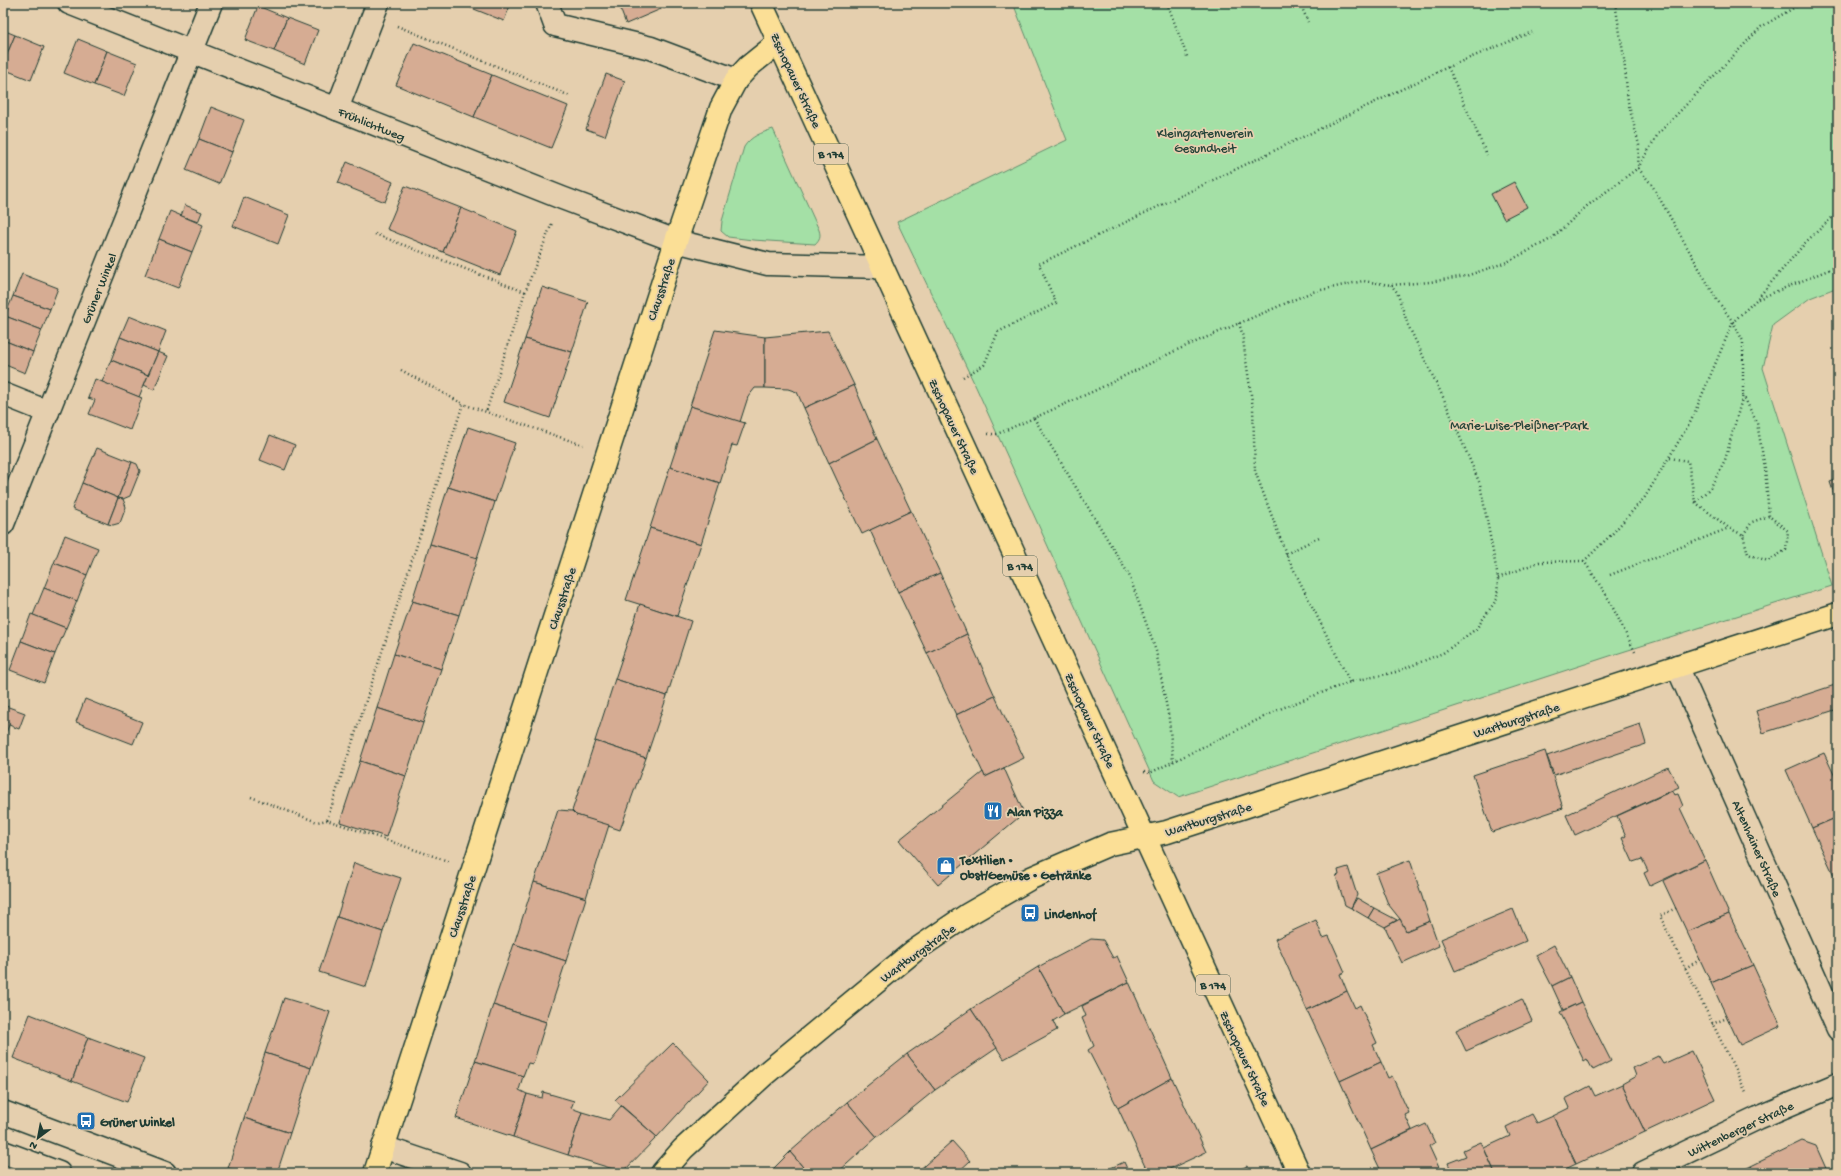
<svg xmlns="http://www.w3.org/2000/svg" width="1841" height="1176" font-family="'Gochi Hand',sans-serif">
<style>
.green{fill:#a4e0a6;stroke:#628e6d}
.building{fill:#d6ac93;stroke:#1f3d34}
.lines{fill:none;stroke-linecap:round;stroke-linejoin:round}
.minor-casing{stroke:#1f3d34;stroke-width:25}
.major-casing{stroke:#1f3d34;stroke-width:25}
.path{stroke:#1f3d34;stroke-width:2.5;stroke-dasharray:1 3;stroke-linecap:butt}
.minor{stroke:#e5cfae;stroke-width:22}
.major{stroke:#fbdf96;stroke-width:22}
.labels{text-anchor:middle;stroke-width:3.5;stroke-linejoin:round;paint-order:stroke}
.shield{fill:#e5cfae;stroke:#5a6959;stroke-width:1}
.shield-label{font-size:12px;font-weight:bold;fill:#1f3d34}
.street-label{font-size:13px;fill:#1f3d34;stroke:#e5cfae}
.park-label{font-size:13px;fill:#26453a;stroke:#e5cfae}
.poi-label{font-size:13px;font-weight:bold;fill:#1f3d34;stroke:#e5cfae;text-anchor:start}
</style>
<rect width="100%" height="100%" fill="#e5cfae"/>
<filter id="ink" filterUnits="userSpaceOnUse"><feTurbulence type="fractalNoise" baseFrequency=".025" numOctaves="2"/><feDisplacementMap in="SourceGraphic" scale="8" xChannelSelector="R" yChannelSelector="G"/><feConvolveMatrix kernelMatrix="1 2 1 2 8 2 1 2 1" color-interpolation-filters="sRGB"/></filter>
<g filter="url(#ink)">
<!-- green -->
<g class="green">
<polygon points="1013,3 1838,3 1838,287 1810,298 1773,325 1763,368 1832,586 1619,653 1178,797 1154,781 976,387 897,222 1067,140"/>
<path d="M773 129 819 230C821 236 820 239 815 244L753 240 728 237 721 231 722 221 744 147C751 136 761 133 773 129Z"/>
</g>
<!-- building -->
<g class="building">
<polygon points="459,3 511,3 504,21"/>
<polygon points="618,3 675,3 626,24"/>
<polygon points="258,6 287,18 274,51 245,40"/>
<polygon points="287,18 318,30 305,64 274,51"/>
<polygon points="3,30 15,35 3,64"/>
<polygon points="15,35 44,47 31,80 3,69 3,64"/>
<polygon points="78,39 107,51 94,85 64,73"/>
<polygon points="414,43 492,75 474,117 396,85"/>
<polygon points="107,51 137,63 124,96 94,85"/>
<polygon points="606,74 625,81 605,136 586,129"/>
<polygon points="492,75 568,106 551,148 474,117"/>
<polygon points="211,107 244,120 232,152 199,139"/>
<polygon points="199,139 232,152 219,184 186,170"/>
<polygon points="347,162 393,182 385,202 338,183"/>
<polygon points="1514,182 1527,207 1504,219 1491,194"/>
<polygon points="405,186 461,208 443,252 387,229"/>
<polygon points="244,197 289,215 278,244 233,226"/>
<polygon points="185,205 202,212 198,222 181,216"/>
<polygon points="461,208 517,231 500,275 443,252"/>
<polygon points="170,211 203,225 192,252 159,239"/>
<polygon points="159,239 192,252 178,288 145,275"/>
<polygon points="22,274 58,288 50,309 13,296"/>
<polygon points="542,287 588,302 572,352 525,339"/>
<polygon points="13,296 50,309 42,330 5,316"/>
<polygon points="5,316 42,330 33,352 3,340 3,321"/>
<polygon points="129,316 166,331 158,352 120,337"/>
<polygon points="715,330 765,337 765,388 755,388 748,397 740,422 690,406"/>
<polygon points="828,331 854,385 804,408 797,392 788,389 765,388 765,337"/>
<polygon points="120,337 158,352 148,375 111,360"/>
<polygon points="525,339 572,352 550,418 504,402"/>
<polygon points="3,340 33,352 25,373 3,364"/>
<polygon points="158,352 168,356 154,390 144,385"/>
<polygon points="111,360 148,375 139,397 102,382"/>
<polygon points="95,379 142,398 130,430 89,414 95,400 88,398"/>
<polygon points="854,385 877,439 829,463 804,408"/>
<polygon points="690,406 745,423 737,446 732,445 720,483 670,467"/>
<polygon points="468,427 515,443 495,502 448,487"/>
<polygon points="270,435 295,445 285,470 260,460"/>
<polygon points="877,439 911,511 862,534 829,463"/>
<polygon points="97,448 132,462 118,498 82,483"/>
<polygon points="132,462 137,464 140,471 130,496 123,499 118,498"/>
<polygon points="670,467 720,483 701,544 650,528"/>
<polygon points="1838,479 1838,506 1830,482"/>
<polygon points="82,483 118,498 108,524 72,509"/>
<polygon points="448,487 495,502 477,558 430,544"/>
<polygon points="118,498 123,499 126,507 120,523 113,525 108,524"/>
<polygon points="911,511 940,573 898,592 870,530"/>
<polygon points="650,528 701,544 677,616 626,600"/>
<polygon points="65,535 98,548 87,575 54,563"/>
<polygon points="430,544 477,558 459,615 412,601"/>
<polygon points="54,563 87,575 77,601 44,588"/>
<polygon points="940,573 967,634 927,653 898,592"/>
<polygon points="44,588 77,601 66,628 33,615"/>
<polygon points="412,601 459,615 441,669 394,654"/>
<polygon points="640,604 691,621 667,696 615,679"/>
<polygon points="31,614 66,628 55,654 21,641"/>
<polygon points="967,634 995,696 956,715 927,653"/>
<polygon points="21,641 55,654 44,683 10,670"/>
<polygon points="394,654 441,669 423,723 377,708"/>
<polygon points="615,679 667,696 646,758 595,741"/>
<polygon points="1838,684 1838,709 1763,733 1756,711"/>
<polygon points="995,696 1024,758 985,777 956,715"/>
<polygon points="85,699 142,722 133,744 76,722"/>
<polygon points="3,705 25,713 19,729 9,725 10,723 3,720"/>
<polygon points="377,708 423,723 406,776 360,761"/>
<polygon points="3,720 10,723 3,740"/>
<polygon points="1640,724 1646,744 1554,775 1547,756"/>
<polygon points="595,741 646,758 620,830 576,815 572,811"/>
<polygon points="1545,751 1563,808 1492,832 1473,775"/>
<polygon points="1824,753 1838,783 1838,817 1812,828 1786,770"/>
<polygon points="360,761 406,776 386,837 340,822"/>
<polygon points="1668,767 1679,787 1575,835 1566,815"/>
<polygon points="1004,768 1024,813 938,885 899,840 983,772 985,777"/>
<polygon points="1672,791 1674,795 1678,794 1683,806 1680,808 1705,860 1650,886 1644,873 1648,871 1642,859 1633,862 1622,838 1626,836 1617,816"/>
<polygon points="558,810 572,811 576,815 609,825 586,898 534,882"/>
<polygon points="1838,817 1838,884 1812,828"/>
<polygon points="1410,860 1430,921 1406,931 1400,919 1388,904 1376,873"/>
<polygon points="1705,860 1729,914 1687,932 1663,881"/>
<polygon points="354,863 401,878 383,932 337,917"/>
<polygon points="1348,867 1357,895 1351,908 1345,905 1336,876 1339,875 1338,870"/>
<polygon points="534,882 586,898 566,961 514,944"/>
<polygon points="1357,898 1374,908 1368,918 1351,908"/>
<polygon points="1374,908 1397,920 1385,927 1368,918"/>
<polygon points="1513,909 1526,941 1455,971 1441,939"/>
<polygon points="1729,914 1753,965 1711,983 1687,932"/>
<polygon points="337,917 383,932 366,987 319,972"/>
<polygon points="1400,919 1406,931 1430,921 1439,946 1402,963 1385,927"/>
<polygon points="1316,920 1323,938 1329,936 1345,972 1340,974 1347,991 1307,1010 1275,939"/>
<polygon points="1091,939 1103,940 1113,958 1117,956 1129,982 1064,1014 1038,967"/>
<polygon points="514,944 566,961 546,1022 493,1005"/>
<polygon points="1554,945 1570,977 1552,986 1536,955"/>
<polygon points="1753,965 1781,1026 1740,1045 1711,983"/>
<polygon points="1038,967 1064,1014 1053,1021 1057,1030 1004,1059 971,1009"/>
<polygon points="1570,977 1581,1002 1563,1010 1552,986"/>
<polygon points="1129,982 1172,1078 1118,1108 1088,1050 1094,1046 1082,1018 1086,1016 1082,1006"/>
<polygon points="1347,991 1355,1008 1360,1005 1377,1043 1373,1045 1381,1062 1340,1081 1307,1010"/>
<polygon points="284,998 330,1012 311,1068 265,1053"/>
<polygon points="1522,999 1532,1021 1466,1051 1456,1030"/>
<polygon points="1581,1002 1611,1061 1593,1070 1587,1059 1584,1061 1560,1012"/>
<polygon points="493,1005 546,1022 533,1064 528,1063 523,1076 475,1061"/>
<polygon points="971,1009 997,1048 935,1090 907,1054"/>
<polygon points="30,1014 88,1037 72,1081 13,1058"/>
<polygon points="88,1037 144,1058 127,1102 72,1081"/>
<polygon points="673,1043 709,1080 657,1137 615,1100"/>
<polygon points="1692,1051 1715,1099 1645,1132 1622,1084 1636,1076 1633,1068 1658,1056 1663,1064"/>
<polygon points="265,1053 311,1068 290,1133 244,1118"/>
<polygon points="907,1054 935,1090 877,1137 847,1102"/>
<polygon points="475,1061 523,1076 519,1090 527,1094 513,1137 456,1118"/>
<polygon points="1381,1062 1388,1078 1392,1076 1409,1113 1405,1115 1412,1130 1371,1150 1340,1081"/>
<polygon points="1172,1078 1206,1152 1161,1173 1148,1173 1118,1108"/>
<polygon points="1622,1084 1645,1132 1576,1164 1553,1116 1569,1108 1565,1099 1590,1086 1595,1096"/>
<polygon points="543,1092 574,1101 571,1108 582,1112 568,1155 513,1137 527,1094 542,1098"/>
<polygon points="847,1102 877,1137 837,1173 808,1173 790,1152"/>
<polygon points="621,1106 657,1137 623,1172 568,1155 582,1112 609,1120"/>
<polygon points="1532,1114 1537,1123 1553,1116 1576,1164 1557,1173 1495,1173 1484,1148 1510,1136 1506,1127"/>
<polygon points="244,1118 290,1133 277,1173 244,1173 228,1168"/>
<polygon points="1426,1124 1435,1143 1429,1146 1441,1172 1450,1168 1448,1163 1466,1156 1463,1150 1481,1142 1495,1173 1377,1173 1381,1171 1371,1150"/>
<polygon points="952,1141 970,1161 957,1173 916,1173"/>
<polygon points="1802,1141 1816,1146 1828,1173 1754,1173 1751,1166"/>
<polygon points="790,1152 808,1173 769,1173"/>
<polygon points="1124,1162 1129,1173 1100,1173"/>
<polygon points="1247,1166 1250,1173 1232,1173"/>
<polygon points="1751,1166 1754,1173 1736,1173 1737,1173"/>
</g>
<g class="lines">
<defs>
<g id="minor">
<polyline points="69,3 562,198 676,241 768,264 882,267"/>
<polyline points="547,3 555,25 651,48 736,80"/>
<polyline points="337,109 378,3"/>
<polyline points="3,394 48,412"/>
<polyline points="3,524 211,3"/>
<polyline points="1677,666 1838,1029"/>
<polyline points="3,1112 165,1173"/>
<polyline points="383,1147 460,1173"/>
<polyline points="3,1152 59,1173"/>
<polyline points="1643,1173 1758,1118 1838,1084"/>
</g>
<g id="major">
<polyline points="761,3 1299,1173"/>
<polyline points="375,1173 676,241 721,108 736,80 748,67 779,42"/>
<polyline points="662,1173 683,1149 765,1074 914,951 967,915 1031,878 1110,844 1167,832 1838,614"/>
</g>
</defs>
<!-- minor casing -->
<use href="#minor" class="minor-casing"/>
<!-- major casing -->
<use href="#major" class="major-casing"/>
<!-- path -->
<g class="path">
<polyline points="1167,3 1188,59"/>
<polyline points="1300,3 1308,22"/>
<polyline points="1615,3 1624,58 1628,102 1639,145 1638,168 1652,185 1717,300 1733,322 1743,341 1743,395 1757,423 1765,468 1769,516"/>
<polyline points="397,26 570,96"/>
<polyline points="1448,67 1487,155"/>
<polyline points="375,234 525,292 486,412"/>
<polyline points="525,292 552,223"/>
<polyline points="1758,299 1838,266"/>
<polyline points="1239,323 1242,333 1253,408 1255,471 1286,554 1350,682"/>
<polyline points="401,370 463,404"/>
<polyline points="963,377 984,365 998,332 1056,303 1039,264 1448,67 1532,32"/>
<polyline points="1034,418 1129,575 1156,651 1169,719 1173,762"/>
<polyline points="988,434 997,434 1034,418 1094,391 1177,350 1312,292 1363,281 1391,285 1430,282 1466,276 1507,262 1551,239 1587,206 1638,168 1658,134 1761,27 1802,3"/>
<polyline points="1670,458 1688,461 1695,502 1729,528 1743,535 1748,554 1768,561 1786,550 1788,531 1769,516 1752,522 1743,535"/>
<polyline points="1696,502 1711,487 1725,460 1743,395"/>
<polyline points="1286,554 1321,536"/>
<polyline points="1610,575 1729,528"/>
<polyline points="1498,578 1539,562 1584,561"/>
<polyline points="1635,652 1607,596 1584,561 1612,534 1645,497 1691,421 1733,322 1756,300 1807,241 1838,212"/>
<polyline points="1144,772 1150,773 1282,708 1350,682 1396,672 1443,653 1476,629 1497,599 1498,578 1480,484 1443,397 1408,325 1397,292 1391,285"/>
<polyline points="251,797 317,822 327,820"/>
<polyline points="448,861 327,820 463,404 583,445"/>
<polyline points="1676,908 1660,916 1747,1094"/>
<polyline points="1685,968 1700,960"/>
<polyline points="1712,1024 1727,1018"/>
</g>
<!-- minor -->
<use href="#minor" class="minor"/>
<!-- major -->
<use href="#major" class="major"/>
</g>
</g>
<!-- icons -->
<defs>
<symbol id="restaurant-square" viewBox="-11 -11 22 22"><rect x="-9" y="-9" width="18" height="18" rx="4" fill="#1f6fb2" stroke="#e5cfae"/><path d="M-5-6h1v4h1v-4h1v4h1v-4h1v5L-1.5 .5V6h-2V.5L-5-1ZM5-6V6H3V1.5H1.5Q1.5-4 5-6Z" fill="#fff"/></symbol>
<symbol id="shop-square" viewBox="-11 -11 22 22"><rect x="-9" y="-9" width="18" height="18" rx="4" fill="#1f6fb2" stroke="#e5cfae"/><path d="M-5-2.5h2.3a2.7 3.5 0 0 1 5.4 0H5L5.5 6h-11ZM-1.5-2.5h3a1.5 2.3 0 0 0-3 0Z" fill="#fff"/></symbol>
<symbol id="bus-square" viewBox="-11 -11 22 22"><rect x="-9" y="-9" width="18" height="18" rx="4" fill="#1f6fb2" stroke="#e5cfae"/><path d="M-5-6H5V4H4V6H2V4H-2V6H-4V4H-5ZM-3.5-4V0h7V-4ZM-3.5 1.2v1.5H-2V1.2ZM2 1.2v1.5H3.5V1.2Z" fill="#fff"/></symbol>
</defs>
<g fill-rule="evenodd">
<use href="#restaurant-square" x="982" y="800" width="22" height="22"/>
<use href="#shop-square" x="935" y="855" width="22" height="22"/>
<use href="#bus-square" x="1019" y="902" width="22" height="22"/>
<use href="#bus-square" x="75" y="1110" width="22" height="22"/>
</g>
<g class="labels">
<!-- shield labels -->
<g class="shield">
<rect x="814" y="144" width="34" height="20" rx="3"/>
<rect x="1003" y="556" width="34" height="20" rx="3"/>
<rect x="1196" y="975" width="34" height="20" rx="3"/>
</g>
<g class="shield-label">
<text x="831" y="158">B 174</text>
<text x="1020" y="570">B 174</text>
<text x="1213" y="989">B 174</text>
</g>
<!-- street labels -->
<g class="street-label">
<text transform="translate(797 80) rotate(65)" y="5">Zschopauer Straße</text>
<text transform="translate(372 123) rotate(22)" y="5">Frühlichtweg</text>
<text transform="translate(98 288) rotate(-68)" y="5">Grüner Winkel</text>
<text transform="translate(660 289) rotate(-72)" y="5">Clausstraße</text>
<text transform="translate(955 426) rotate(65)" y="5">Zschopauer Straße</text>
<text transform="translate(561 598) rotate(-72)" y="5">Clausstraße</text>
<text transform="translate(1516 719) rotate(-18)" y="5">Wartburgstraße</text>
<text transform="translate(1091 720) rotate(65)" y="5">Zschopauer Straße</text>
<text transform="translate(1208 818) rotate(-17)" y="5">Wartburgstraße</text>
<text transform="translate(1758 848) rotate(66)" y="5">Altenhainer Straße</text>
<text transform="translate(461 906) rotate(-72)" y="5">Clausstraße</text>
<text transform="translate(917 952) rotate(-36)" y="5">Wartburgstraße</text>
<text transform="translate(1246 1058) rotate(65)" y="5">Zschopauer Straße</text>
<text transform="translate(1740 1128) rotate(-25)" y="5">Wittenberger Straße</text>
</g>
<!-- park labels -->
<g class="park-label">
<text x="1205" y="137">Kleingartenverein<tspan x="1205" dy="15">Gesundheit</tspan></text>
<text x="1519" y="429">Marie-Luise-Pleißner-Park</text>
</g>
<!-- poi labels -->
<g class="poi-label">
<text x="1007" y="816">Alan Pizza</text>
<text x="960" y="864">Textilien •<tspan x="960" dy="15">Obst/Gemüse • Getränke</tspan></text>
<text x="1044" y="918">Lindenhof</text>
<text x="100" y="1126">Grüner Winkel</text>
</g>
</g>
<!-- margin -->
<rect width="1841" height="1176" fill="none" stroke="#e5cfae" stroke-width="16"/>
<rect x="8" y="8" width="1825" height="1160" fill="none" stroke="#1f3d34" stroke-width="1.5" filter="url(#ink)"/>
<!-- north arrow -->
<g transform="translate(38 1138) rotate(212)" stroke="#e5cfae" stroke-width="3" paint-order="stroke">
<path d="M0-3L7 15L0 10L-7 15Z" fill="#1f3d34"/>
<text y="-6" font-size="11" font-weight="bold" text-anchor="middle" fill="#1f3d34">N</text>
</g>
</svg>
